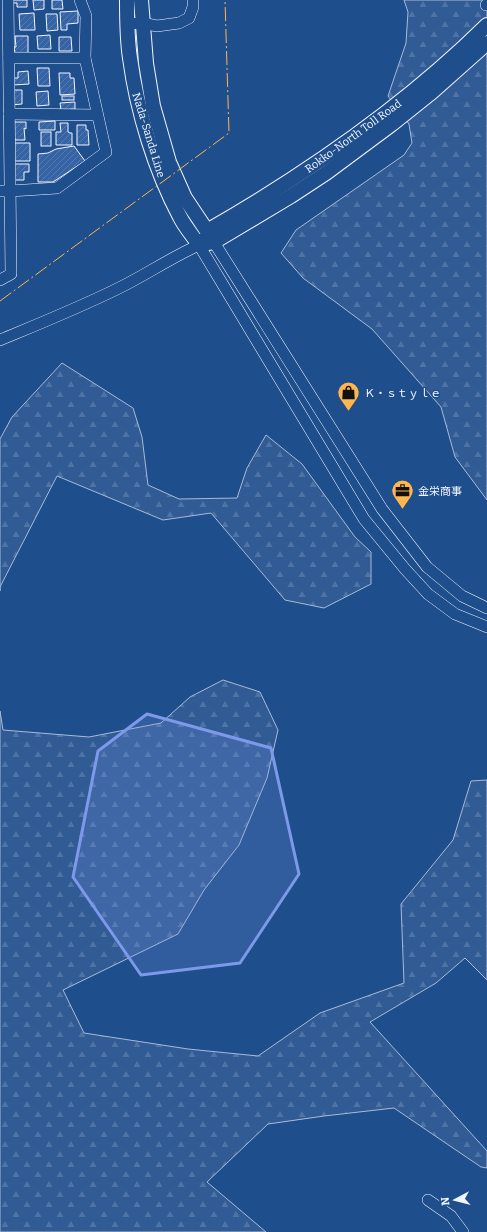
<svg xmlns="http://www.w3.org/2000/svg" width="487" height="1232" font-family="Bitter,'Noto Sans JP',serif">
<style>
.forest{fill:url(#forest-firs);stroke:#a8bbd7}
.building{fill:url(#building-hatch);stroke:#f2f6ff}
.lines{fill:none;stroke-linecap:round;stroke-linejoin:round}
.minor-casing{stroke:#f2f6ff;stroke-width:12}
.major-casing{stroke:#f2f6ff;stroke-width:16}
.minor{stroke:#1f4e8c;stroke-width:11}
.major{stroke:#1f4e8c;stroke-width:14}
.power{stroke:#ffb74d;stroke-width:1;stroke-dasharray:14 3 2 3;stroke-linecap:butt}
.marked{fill:#7d9aea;fill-opacity:0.2;stroke:#7d9aea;stroke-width:3;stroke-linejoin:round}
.labels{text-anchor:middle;stroke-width:3;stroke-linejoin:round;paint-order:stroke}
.street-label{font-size:11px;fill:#f2f6ff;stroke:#1f4e8c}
.poi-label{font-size:11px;fill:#f2f6ff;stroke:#1f4e8c;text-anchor:start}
</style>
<defs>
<pattern id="forest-firs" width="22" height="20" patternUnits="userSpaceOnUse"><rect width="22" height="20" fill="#305b95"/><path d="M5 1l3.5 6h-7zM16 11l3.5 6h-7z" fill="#4e73a5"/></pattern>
<pattern id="building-hatch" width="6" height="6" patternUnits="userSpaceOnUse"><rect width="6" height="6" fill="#3563a3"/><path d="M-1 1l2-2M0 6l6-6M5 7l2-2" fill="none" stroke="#537ab1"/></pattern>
</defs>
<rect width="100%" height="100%" fill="#1f4e8c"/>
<!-- forest -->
<g class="forest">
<polygon points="404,0 487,0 487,500 455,457 441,407 372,329 303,278 281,253 296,230 404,155 412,143 409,124 388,96 406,43 408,12"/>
<polygon points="62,363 133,408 142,437 148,485 179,499 237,498 247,468 266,435 302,464 355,537 371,552 371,584 324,608 285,600 211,513 163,520 57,476 0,587 0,591 0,439 12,417"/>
<polygon points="223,680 260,692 278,730 267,778 239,845 204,890 178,934 63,990 84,1033 188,1049 258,1056 320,1013 404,983 401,904 453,840 471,781 487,780 487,980 465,958 436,983 370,1022 487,1151 487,1168 481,1167 394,1108 324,1116 268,1124 207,1182 266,1232 0,1232 0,711 3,730 89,737 161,723 190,697"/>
</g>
<!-- building -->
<g class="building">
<polygon points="11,0 27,0 27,7 17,7 17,3 11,3"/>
<polygon points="33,0 44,0 44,9 34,10"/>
<polygon points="52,0 62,0 63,9 52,9"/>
<polygon points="78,11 78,23 67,24 67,30 61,30 60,12"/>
<polygon points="34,13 35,30 20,30 19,14"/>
<polygon points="46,14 57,14 58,30 47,31"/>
<polygon points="50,35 51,49 38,49 37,36"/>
<polygon points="15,36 28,36 28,53 15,53 14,47 16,47"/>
<polygon points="59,37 71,37 72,51 59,51"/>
<polygon points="37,68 49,68 50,86 38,86"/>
<polygon points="28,71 29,84 13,85 13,78 18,78 18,72"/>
<polygon points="59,73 70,73 70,78 74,78 75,94 60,95"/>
<polygon points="11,90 22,90 22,104 11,105"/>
<polygon points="48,91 49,105 37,106 36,92"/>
<rect x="62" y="96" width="12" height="4"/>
<polygon points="75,102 75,109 61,110 60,103"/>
<polygon points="55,121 55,130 39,130 39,122"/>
<polygon points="12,122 26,122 26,129 24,128 25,140 15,140"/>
<polygon points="60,123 68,123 68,132 70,133 72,133 72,145 56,145 56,132 61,132"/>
<polygon points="77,125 86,125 86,130 88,130 89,145 77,145"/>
<rect x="41" y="132" width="10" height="14"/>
<polygon points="13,143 30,143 30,161 14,161"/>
<polygon points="74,146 85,161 53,182 38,182 38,154 48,153 56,149"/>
<polygon points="13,164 29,164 29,172 24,172 24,180 13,180"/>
</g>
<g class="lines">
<defs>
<g id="minor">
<polyline points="486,5 487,4"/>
<polyline points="127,24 142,23 157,26 179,23 189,18 193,7 193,0"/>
<polyline points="9,58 85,58"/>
<polyline points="9,114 97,115"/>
<polyline points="0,191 10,191 57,188 106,152 85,58 86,16 80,0"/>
<polyline points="210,236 382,509 427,567 462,596 487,608"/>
<polyline points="202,239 199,245 364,519 405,569 428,594 455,614 487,627"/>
<polyline points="0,280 11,274 8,0"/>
<path d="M0 340C41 323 81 307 121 287 147 274 172 257 199 245"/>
<polyline points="428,1200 451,1216 463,1232"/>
</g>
<g id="major">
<path d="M127 0C127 19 127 39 130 58 137 111 155 170 180 217 185 227 193 236 199 245L214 242 291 196 326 173 392 124 432 92 487 43"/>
<path d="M141 0 146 63 153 106 169 162 185 198 207 231C308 173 404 107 487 25"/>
</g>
</defs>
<!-- minor casing -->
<use href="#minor" class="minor-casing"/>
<!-- major casing -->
<use href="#major" class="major-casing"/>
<!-- minor -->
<use href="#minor" class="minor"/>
<!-- major -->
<use href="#major" class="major"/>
<!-- power -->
<polyline class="power" points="0,301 229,133 225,0"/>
</g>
<!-- marked area -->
<path class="marked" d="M147 714 271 748 299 874 240 963 141 975 73 877 98 751Z"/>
<!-- icons -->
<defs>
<symbol id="shop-pin" viewBox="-11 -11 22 30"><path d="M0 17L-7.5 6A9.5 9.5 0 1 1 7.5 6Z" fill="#ffb74d" stroke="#1f4e8c"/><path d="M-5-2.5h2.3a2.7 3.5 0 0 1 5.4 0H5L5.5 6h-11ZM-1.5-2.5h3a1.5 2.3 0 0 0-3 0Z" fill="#111"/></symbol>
<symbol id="office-pin" viewBox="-11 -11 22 30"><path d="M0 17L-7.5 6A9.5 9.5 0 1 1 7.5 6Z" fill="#ffb74d" stroke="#1f4e8c"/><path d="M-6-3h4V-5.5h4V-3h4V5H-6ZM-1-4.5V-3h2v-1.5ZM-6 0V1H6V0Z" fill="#111"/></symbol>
</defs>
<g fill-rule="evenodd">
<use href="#shop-pin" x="336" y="380" width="25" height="34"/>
<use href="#office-pin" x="390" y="478" width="25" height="34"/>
</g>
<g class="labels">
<!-- street labels -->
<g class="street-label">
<text transform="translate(149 135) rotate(73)" y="4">Nada-Sanda Line</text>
<text transform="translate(353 136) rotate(-36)" y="4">Rokko-North Toll Road</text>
</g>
<!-- poi labels -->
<g class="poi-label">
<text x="364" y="397">Ｋ・ｓｔｙｌｅ</text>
<text x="418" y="495">金栄商事</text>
</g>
</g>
<!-- north arrow -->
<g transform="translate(455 1200) rotate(263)" stroke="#1f4e8c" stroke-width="3" paint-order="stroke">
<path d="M0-3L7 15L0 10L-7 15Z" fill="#f2f6ff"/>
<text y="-6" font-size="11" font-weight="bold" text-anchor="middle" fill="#f2f6ff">N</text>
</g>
</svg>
